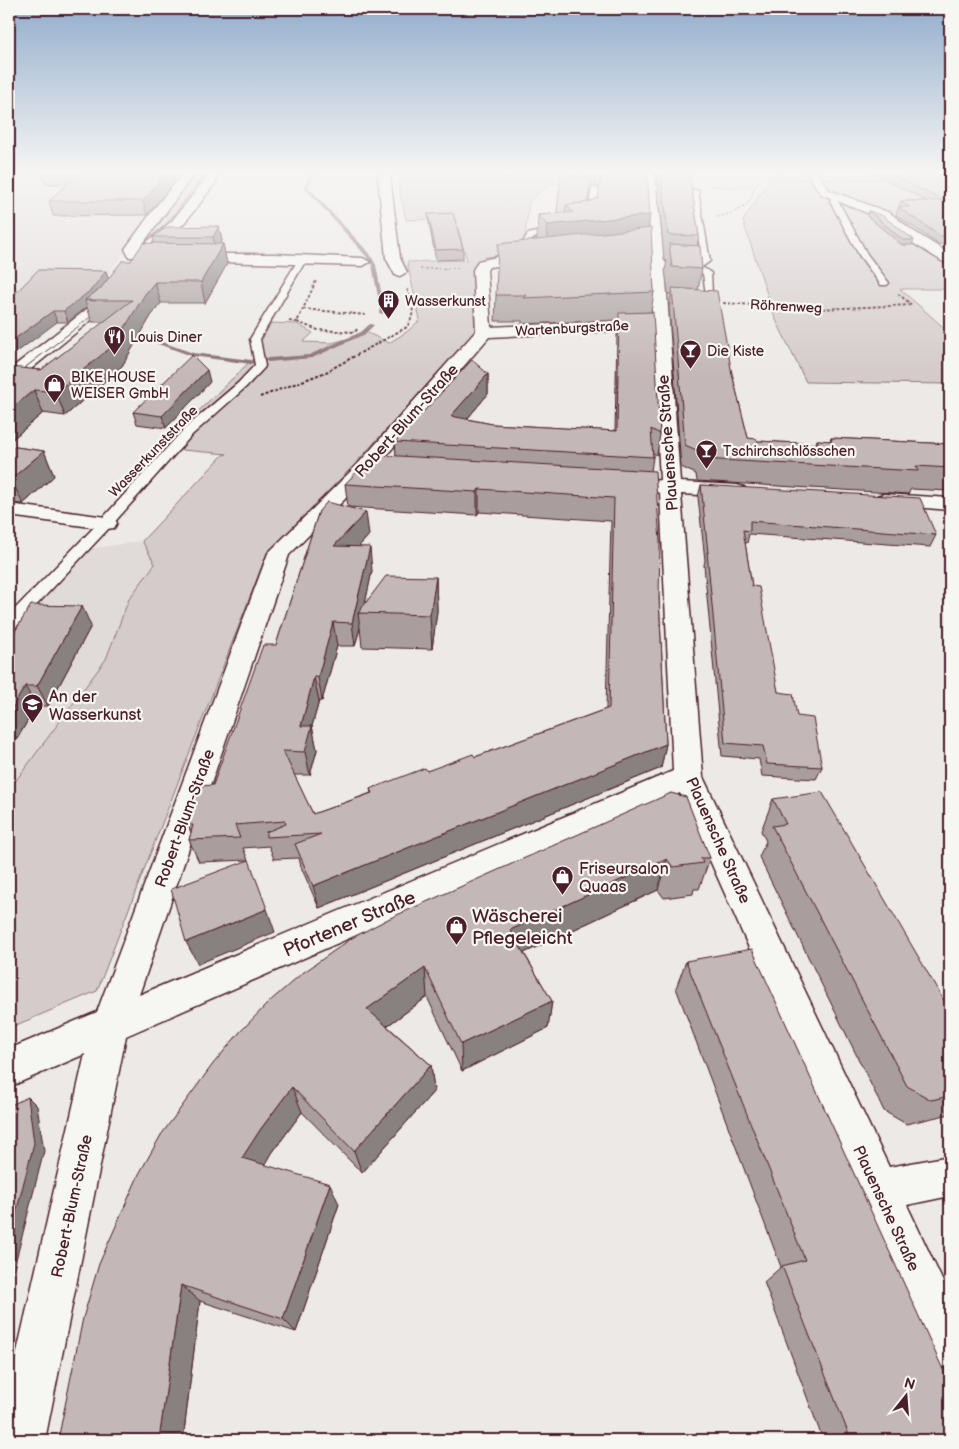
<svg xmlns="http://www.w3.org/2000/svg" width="959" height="1449" font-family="'Balsamiq Sans',sans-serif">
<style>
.built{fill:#e0dad8}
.green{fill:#d4cbca;stroke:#8f757a}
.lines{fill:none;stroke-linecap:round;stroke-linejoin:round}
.stream{fill:#886e73;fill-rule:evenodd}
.lane-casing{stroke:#4a1f2b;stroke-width:3}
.street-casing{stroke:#4a1f2b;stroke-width:3}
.secondary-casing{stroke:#4a1f2b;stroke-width:3}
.path-far1{stroke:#4a1f2b;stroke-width:1;stroke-dasharray:2.5 2;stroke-linecap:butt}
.path{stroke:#4a1f2b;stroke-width:2;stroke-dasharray:3 2;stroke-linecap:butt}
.lane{fill:#f6f6f2;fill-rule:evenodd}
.street{fill:#f6f6f2;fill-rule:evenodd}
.secondary{fill:#f6f6f2;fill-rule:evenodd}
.tram{stroke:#4a1f2b;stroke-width:1}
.wall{fill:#a99d9d;stroke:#4a1f2b}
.shaded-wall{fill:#898080;stroke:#4a1f2b}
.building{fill:#c4b7b7;stroke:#4a1f2b}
.labels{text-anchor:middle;stroke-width:4.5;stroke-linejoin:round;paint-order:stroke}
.far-poi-label{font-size:14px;fill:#4a1f2b;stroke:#f6f6f2;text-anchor:start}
.far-street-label{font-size:14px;fill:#4a1f2b;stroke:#f6f6f2}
.street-label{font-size:16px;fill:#4a1f2b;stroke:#f6f6f2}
.poi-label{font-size:16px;fill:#4a1f2b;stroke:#f6f6f2;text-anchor:start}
.near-poi-label{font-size:19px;fill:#4a1f2b;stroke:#f6f6f2;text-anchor:start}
.near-street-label{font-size:19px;fill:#4a1f2b;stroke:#f6f6f2}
</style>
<rect width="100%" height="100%" fill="#ece9e6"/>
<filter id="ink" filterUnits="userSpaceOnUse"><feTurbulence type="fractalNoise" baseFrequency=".02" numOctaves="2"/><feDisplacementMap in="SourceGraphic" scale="10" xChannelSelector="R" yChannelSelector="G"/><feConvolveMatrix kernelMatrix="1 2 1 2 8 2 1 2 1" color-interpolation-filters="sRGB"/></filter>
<g filter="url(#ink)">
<!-- built -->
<g class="built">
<polygon points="14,171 185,171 89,301 9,313 9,175 16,174"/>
<polygon points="142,541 155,564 129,599 106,659 9,790 9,639 88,549"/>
</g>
<!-- green -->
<g class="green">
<polygon points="195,171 215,171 190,206 138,250 141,242"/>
<polygon points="402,171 600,171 609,185 550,183 529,201 523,254 485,257 476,264 475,332 354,465 267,553 97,991 9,1028 9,790 106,659 129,599 155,564 142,541 223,455 227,454 160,448 259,353 261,341 271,323 297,324 313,333 303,342 332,343 368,333 389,343 408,331 420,320 407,262 467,260 455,219 406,220 397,178"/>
<polygon points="950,178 950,289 900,289 950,333 950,384 806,382 775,318 743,221 770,179"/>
</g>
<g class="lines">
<!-- stream -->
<g class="stream">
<polygon points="313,171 317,171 308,187 370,254 376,265 384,307 383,314 379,313 380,307 372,265 366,256 304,187"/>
<polygon points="370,324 374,325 365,334 312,358 268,362 265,360 268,358 309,355 361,332"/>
<polygon points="127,331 131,331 193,353 251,360 254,362 251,364 192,356 127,333"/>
</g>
<defs>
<g id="lane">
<polygon points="647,185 687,187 698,191 710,261 702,267 711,273 712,294 706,294 703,274 694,270 658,268 654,265 658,262 694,264 702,260 691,192 650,189 647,189"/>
<polygon points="592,187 599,189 595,220 589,223 585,221 587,219"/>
<polygon points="833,195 840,197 838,201 867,254 889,283 887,285 881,285 859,255 830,201"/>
<polygon points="559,226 563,228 562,230 534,238 532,240 534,251 538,257 531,259 526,251 524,240 528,234"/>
<polygon points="302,257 306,260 260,339 265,366 264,368 246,387 192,435 111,526 15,628 9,629 9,615 101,520 184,429 238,383 255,365 250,339 298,260"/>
</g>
<g id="street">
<polygon points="384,171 397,171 390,177 400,258 407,272 400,276 395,275 386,258 378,176"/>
<path d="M644 171H654L665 265 680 482 737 485 744 487 747 491 744 495 737 497 681 494 703 777 889 1167 950 1156V1196L907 1205 950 1297V1370L934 1363 680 793 126 1036 45 1440H9V1387L85 1054 9 1087V1049L97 1012 268 553 357 465 476 331 473 270 478 261C490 258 533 248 541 257L534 261 489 267 487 270 491 327 652 319 651 265ZM652 329 660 480 645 482 642 486 645 490 660 493 673 771 139 995 289 555 371 473 489 337Z"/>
<polygon points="805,171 816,171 829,190 890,213 913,231 950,254 950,264 945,263 903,237 882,219 821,194"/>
<polygon points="190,254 275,254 363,258 370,262 363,266 185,261 183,258 185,255"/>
<polygon points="884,494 950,498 950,510 877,504 874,500 877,496"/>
<polygon points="9,504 106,517 114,518 117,523 114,528 106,529 9,516"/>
</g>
<g id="secondary">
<polygon points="185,171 196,171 139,249 141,254 139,257 129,257 125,249 154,209"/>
<path d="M212 171H223C211 189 164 258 141 253L139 250 141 247 172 221Z"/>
<polygon points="115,282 120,283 122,286 106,308 15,382 9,383 9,370 96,302 110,283"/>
</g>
</defs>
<!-- lane casing -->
<use href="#lane" class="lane-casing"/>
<!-- street casing -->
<use href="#street" class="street-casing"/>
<!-- secondary casing -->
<use href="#secondary" class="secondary-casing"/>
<!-- path-far1 -->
<g class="path-far1">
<polyline points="711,186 744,187 754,183"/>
<path d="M717 217C730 214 748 209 752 195 754 189 754 184 759 181 767 175 779 174 789 171"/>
<polyline points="420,269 459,268"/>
</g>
<!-- path -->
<g class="path">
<polyline points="898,294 911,304"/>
<polyline points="723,303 819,309 912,305"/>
<polyline points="303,309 367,315"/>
<polyline points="289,321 297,322 316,281"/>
<polyline points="297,322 318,330 355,332 358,328"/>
<path d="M260 397 326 372 407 327C416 313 413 303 407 289"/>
</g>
<!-- lane -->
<use href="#lane" class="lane"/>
<!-- street -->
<use href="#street" class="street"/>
<!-- secondary -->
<use href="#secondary" class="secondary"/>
<!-- tram -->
<g class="tram">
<polyline points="139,250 168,212"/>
<polyline points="143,255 207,171"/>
<polyline points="9,380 102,308"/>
</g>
</g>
<!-- wall -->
<g class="wall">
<polygon points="40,171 179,171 173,178 174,182 147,215 53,216 49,201 67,184 45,184"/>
<polygon points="596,171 647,171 649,228 654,292 651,312 660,434 657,455 653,453 653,457 651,471 659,598 666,744 661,768 319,908 301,867 299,858 274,859 269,846 243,848 248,860 199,862 189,840 191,833 188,825 213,785 276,645 319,511 369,535 358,547 372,571 365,603 436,577 437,611 432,649 362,647 360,628 355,646 337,646 322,701 319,701 312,726 317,750 310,775 294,775 313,814 371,793 370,789 427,771 475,757 606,709 611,521 479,512 477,515 348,507 345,484 377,461 396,456 395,442 488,374 488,394 467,419 492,424 615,431 617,333 618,320 522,324 522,321 495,321 496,295 537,240 538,215 557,213 561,176 591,186 588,202 598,198 600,188 595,186"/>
<polygon points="655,171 689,171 699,236 697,246 702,269 698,290 732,374 748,438 757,441 816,444 817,440 830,441 831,438 950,444 950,491 911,489 908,494 697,481 696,474 681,467 669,307 671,294 668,294 665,270 667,261 664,260 658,191 659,184 657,184"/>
<polygon points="869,171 950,171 950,249 943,244 938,244 896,215 901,201 927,201"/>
<polygon points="869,211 914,240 912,245 902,245 867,216"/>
<polygon points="428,214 463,249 463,259 436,260 429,224"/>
<polygon points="219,226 222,241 221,244 223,244 227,264 205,303 161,303 151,316 122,366 65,416 43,413 9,442 9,368 41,370 104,322 92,322 87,307 68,322 57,322 9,298 108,279 154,243 153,237"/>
<polygon points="210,382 166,428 137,424 133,412"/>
<polygon points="9,446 44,451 54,476 23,504 9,503"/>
<polygon points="701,485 936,535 930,547 749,534 747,543 745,543 752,586 778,692 797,716 822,767 816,779 762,776 759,759 722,756 704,565 705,560 698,497"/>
<polygon points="91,626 48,706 36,706 17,739 9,739 9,641"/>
<polygon points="671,793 710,858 699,889 694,889 693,894 664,898 658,890 524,953 552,1001 548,1028 462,1071 427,997 387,1026 431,1065 434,1091 362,1173 302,1112 272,1153 265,1165 339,1204 296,1332 200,1301 183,1440 161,1135"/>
<polygon points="773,799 950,1011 950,1114 906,1124 884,1111 759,857 766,841 761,831"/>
<polygon points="686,961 950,1440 823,1440 764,1282 781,1267 676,988"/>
</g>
<!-- shaded-wall -->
<g class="shaded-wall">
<polygon points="167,171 179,171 173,178 174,182 147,215 143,201"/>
<polygon points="592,177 591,186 585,217 573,212"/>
<polygon points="650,215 647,240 546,250 547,225"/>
<polygon points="219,226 222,241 216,252 213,237"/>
<polygon points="223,244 227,264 205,303 201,282"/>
<polygon points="106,271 109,281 95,301 85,300 87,307 68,322 64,311"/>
<polygon points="155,282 161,303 151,316 122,366 65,416 56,392 145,294"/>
<polygon points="53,311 57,322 9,358 9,343"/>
<polygon points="207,370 210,382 166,428 162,416"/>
<polygon points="488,374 488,394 452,437 451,416"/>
<polygon points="34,390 43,413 9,442 9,410"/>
<polygon points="44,451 54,476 23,504 11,479"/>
<polygon points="479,489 479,512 477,515 477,492"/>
<polygon points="366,512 369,535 338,570 334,546"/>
<polygon points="370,547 372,571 363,613 358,613 360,628 355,646 352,623"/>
<polygon points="436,577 437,611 432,649 430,615"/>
<polygon points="82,606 91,626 48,706 37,686"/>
<polygon points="333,622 337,646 322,701 318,677"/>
<polygon points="314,677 319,701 310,733 312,726 317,750 310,775 305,752 301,726"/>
<polygon points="25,686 36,706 17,739 9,726 9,714"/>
<polygon points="666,744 661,768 319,908 313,886"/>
<polygon points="667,859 658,890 509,960 510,930"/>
<polygon points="267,909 275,932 198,964 186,942"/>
<polygon points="425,968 427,997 373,1036 367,1009"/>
<polygon points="552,1001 548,1028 462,1071 461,1044"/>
<polygon points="431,1065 434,1091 362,1173 354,1151"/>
<polygon points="292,1087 302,1112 272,1153 257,1180 242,1158 260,1130"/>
<polygon points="28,1097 37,1106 44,1151 9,1287 9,1240"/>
<polygon points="330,1184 339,1204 296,1332 283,1319"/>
<polygon points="181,1285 200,1301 183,1440 159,1440"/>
</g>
<!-- building -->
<g class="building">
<polygon points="81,171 168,171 143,201 49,201"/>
<polygon points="602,171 647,171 650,215 547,225 538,215 573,212 566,205 589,202 598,198"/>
<polygon points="661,171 689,171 699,236 668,235"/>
<polygon points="885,171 950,171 950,239 946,236 940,236 898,207 909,207 901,201 944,201"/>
<polygon points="561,176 592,177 587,202 566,205 565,212 558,213 557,212"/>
<polygon points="869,211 883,216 914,240 903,240"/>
<polygon points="453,213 463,249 436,250 428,214"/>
<polygon points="219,226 213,237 153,237 167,227"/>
<polygon points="651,228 654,292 523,298 526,295 496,295 498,244"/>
<polygon points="143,243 223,244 201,282 155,282 145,294 115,344 56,392 34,390 9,410 9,368 10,367 41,370 132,300 85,300 101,288 122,261 131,261"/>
<polygon points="669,244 700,246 702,269 672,267"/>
<polygon points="38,270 106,271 91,290 64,311 53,311 9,343 9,298 11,298"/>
<polygon points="672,288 717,291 732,374 748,438 756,439 757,441 819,444 817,440 832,441 831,438 950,444 950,468 916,466 918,471 702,459 701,452 685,445"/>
<polygon points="653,312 660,434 651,429 653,457 395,442 472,360 488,374 451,416 492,424 617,431 619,313"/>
<polygon points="192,355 207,370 162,416 133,412"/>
<polygon points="9,446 44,451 11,479 9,479"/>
<polygon points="382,455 655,471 660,542 659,598 666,744 313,886 295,844 321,834 266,837 266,832 286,824 285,821 235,825 240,838 189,840 193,825 188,825 198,786 213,785 263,645 276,645 319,511 327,502 366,512 334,546 370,547 352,623 333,622 318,677 314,677 301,726 312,726 305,752 283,751 313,814 372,793 370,789 425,768 427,771 473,754 475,757 609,708 614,498 479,489 477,492 345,484 368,460 377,461"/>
<polygon points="701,485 920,498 936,535 750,521 750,531 743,530 752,586 759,587 778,692 793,694 797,716 813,718 822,767 767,764 763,746 725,743 707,552 708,553"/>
<polygon points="386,576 436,577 430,615 358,613"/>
<polygon points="31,605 82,606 37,686 25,686 9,714 9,641"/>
<polygon points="822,792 950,1011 950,1096 931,1100 907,1086 772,826 786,824 773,799"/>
<polygon points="671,793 686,797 710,858 701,858 703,863 673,867 667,859 510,930 552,1001 461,1044 425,968 367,1009 431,1065 354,1151 292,1087 260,1130 242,1158 330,1184 283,1319 181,1285 159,1440 58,1440 83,1318 99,1264 139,1174 161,1135 213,1064 240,1032 269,1002 300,975 352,938 388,919"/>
<polygon points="249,860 267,909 186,942 171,889"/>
<polygon points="752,949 950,1385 950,1440 851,1440 782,1266 805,1260 686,961"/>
<polygon points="28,1097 34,1143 9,1240 9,1106"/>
</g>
</g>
<!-- sky -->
<linearGradient id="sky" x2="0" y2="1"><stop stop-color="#92adcc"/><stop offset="0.46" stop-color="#f6f5f4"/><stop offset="1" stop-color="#f6f5f4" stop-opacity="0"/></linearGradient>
<rect width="959" height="374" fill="url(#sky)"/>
<!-- icons -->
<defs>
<symbol id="building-pin" viewBox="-11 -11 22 30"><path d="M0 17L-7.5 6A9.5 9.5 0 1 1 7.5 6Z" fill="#4a1f2b" stroke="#f6f6f2"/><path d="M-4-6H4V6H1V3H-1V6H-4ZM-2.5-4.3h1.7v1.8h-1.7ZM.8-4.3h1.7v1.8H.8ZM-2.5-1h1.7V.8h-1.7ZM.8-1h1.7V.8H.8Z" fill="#fff"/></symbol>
<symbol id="restaurant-pin" viewBox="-11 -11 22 30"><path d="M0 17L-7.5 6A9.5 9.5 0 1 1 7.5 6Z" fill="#4a1f2b" stroke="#f6f6f2"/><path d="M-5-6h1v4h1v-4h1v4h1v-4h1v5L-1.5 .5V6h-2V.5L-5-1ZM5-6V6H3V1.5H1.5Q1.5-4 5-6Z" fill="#fff"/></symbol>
<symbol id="bar-pin" viewBox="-11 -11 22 30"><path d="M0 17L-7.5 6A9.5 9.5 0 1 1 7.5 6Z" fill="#4a1f2b" stroke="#f6f6f2"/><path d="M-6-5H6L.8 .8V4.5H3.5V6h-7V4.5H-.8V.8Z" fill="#fff"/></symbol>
<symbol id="shop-pin" viewBox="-11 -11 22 30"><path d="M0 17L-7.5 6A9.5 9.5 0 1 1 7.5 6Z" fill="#4a1f2b" stroke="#f6f6f2"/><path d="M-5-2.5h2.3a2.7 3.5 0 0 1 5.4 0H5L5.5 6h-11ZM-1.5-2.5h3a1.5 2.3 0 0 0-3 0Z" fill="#fff"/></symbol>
<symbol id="school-pin" viewBox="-11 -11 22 30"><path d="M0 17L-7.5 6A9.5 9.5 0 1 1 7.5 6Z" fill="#4a1f2b" stroke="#f6f6f2"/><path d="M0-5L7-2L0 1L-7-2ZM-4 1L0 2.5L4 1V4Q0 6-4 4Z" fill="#fff"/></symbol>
</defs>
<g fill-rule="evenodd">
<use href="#building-pin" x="376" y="288" width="25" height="34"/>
<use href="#restaurant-pin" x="102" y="324" width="25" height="34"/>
<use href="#bar-pin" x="678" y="338" width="25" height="34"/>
<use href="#shop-pin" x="42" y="372" width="25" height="34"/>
<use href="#bar-pin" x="694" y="438" width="25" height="34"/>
<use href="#school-pin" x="20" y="692" width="25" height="34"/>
<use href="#shop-pin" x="550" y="864" width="25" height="34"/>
<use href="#shop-pin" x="444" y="914" width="25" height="34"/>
</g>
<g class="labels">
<!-- far-poi labels -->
<g class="far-poi-label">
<text x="405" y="306">Wasserkunst</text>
<text x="130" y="342">Louis Diner</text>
<text x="707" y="356">Die Kiste</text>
<text x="71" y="382">BIKE HOUSE<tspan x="71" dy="16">WEISER GmbH</tspan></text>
<text x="723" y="456">Tschirchschlösschen</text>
</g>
<!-- far-street labels -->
<g class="far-street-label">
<text transform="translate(786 306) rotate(3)" y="5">Röhrenweg</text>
<text transform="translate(572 328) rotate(-3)" y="5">Wartenburgstraße</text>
<text transform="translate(153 451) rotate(-46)" y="5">Wasserkunststraße</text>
</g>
<!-- street labels -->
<g class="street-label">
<text transform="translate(406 420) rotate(-48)" y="6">Robert-Blum-Straße</text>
<text transform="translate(667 443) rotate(-94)" y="6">Plauensche Straße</text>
<text transform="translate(184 818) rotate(-70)" y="6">Robert-Blum-Straße</text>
<text transform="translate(719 840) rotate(66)" y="6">Plauensche Straße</text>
<text transform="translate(71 1206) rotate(-78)" y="6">Robert-Blum-Straße</text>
<text transform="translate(887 1208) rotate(65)" y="6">Plauensche Straße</text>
</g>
<!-- poi labels -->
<g class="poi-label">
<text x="49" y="702">An der<tspan x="49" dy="18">Wasserkunst</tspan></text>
<text x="579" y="874">Friseursalon<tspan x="579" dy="18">Quaas</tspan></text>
</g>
<!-- near-poi labels -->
<g class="near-poi-label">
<text x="472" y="922">Wäscherei<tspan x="472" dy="22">Pflegeleicht</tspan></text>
</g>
<!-- near-street labels -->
<g class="near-street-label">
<text transform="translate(349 923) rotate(-23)" y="7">Pfortener Straße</text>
</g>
</g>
<!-- margin -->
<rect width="959" height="1449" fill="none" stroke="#f6f6f2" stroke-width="30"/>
<rect x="15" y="15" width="929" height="1419" fill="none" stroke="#4a1f2b" stroke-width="2" filter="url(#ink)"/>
<!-- north arrow -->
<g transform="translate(906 1396) rotate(17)" stroke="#f6f6f2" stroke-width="4" paint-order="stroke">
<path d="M0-4L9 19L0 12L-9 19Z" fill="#4a1f2b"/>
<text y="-8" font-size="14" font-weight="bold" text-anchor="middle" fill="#4a1f2b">N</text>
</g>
</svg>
